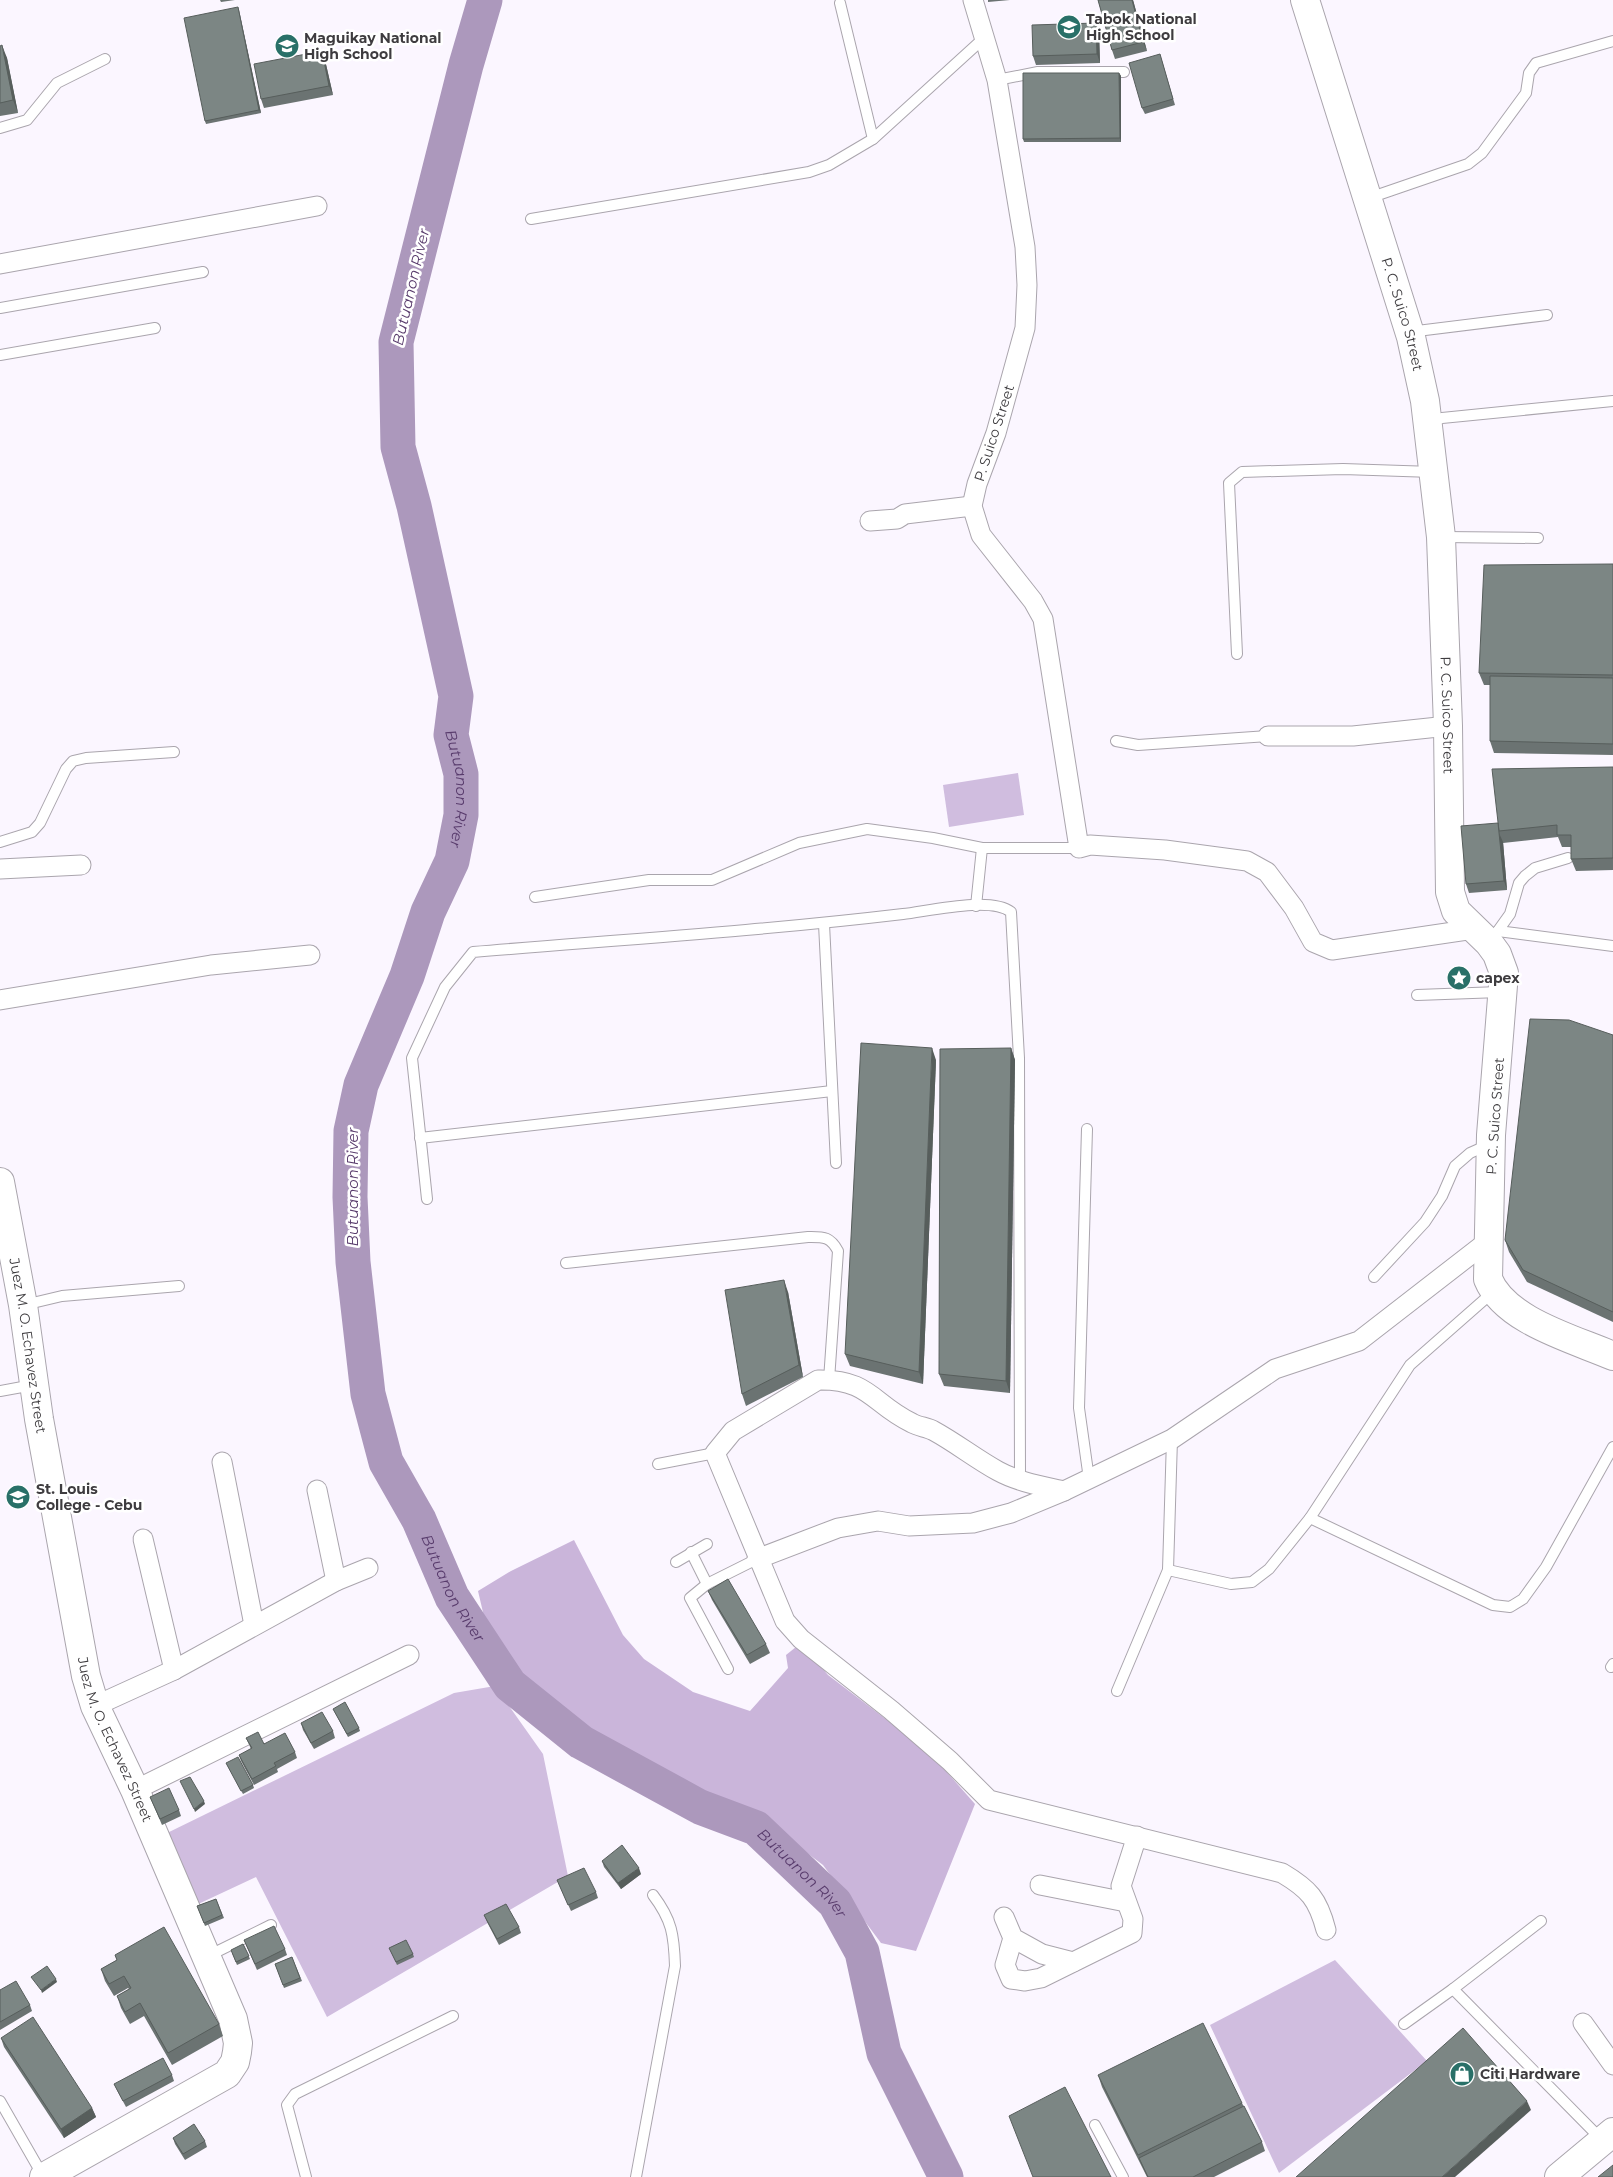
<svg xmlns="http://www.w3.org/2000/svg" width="1613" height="2177" font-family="Montserrat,sans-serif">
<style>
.green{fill:#d0bddf}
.forest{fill:#cab5da}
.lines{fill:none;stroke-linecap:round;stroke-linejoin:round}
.river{stroke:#ac98bc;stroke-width:35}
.lane-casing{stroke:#aaa5ad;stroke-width:12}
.street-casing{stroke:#aaa5ad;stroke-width:21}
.secondary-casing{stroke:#aaa5ad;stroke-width:30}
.primary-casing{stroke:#aaa5ad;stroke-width:30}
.lane{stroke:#fff;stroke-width:10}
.street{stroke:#fff;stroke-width:19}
.secondary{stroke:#fff;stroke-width:28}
.primary{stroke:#fff;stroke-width:28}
.wall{fill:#6b7372}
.shaded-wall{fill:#575e5c}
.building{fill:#7c8684;stroke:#575e5c}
.labels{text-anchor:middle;stroke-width:5;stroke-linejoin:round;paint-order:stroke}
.poi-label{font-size:14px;font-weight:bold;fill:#3e3c3f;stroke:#fff;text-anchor:start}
.street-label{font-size:14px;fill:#3e3c3f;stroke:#fff}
.water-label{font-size:15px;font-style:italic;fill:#583b6c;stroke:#fff}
</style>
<rect width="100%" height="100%" fill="#fbf6ff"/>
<!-- green -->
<g class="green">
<polygon points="1018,773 1024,815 949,827 943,785"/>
<polygon points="495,1686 543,1754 568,1876 327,2017 256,1877 194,1906 163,1835 454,1693"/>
<polygon points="1335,1960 1427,2061 1279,2173 1210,2025"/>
</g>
<!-- forest -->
<polygon class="forest" points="574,1540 623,1635 644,1659 693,1692 750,1711 788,1668 786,1655 796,1647 808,1651 828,1675 912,1739 945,1770 975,1804 916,1951 881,1943 823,1865 758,1816 699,1796 621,1755 542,1702 519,1681 486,1625 478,1591 511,1571"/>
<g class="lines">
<!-- river -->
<path class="river" id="s1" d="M485 0 466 65 396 342 398 447 414 506 456 696 451 735 461 774V815L452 861 428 912 407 976 361 1085 351 1131 350 1197 353 1262 368 1394 386 1462 419 1520 452 1597 510 1685 581 1742 700 1807 756 1828 835 1903 862 1952 884 2053 946 2177"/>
<defs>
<g id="lane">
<polyline points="840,3 873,139"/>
<polyline points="997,80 1038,72 1124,72"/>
<polyline points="0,128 27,120 57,83 105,59"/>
<polyline points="1369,198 1468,164 1482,153 1526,93 1529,73 1536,63 1613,41"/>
<polyline points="531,219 809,172 829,165 873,139 984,38"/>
<polyline points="0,308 203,272"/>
<polyline points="1409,332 1547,315"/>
<polyline points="0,355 155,328"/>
<polyline points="1428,423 1442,418 1613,401"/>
<polyline points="1442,537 1538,538"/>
<polyline points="1237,654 1229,483 1242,472 1343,469 1433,472"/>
<polyline points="1116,741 1138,745 1268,736"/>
<polyline points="0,842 32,832 40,823 66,769 73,761 86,758 174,752"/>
<polyline points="535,897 649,880 712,880 799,843 867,829 933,838 982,848 1079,848"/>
<polyline points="976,906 982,848"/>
<polyline points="824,924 836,1163"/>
<polyline points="1498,931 1613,946"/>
<polyline points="1490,942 1510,914 1519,883 1525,876 1535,868 1568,858"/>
<polyline points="1417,995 1500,992"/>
<polyline points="1087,1129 1079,1408 1089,1479"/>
<polyline points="420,1138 832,1091"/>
<path d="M427 1199 412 1058 445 987 473 952C617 940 760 931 903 914 929 911 991 896 1011 912L1019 1058 1020 1480"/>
<path d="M566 1263 808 1237C823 1237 830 1236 838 1251L829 1380"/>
<polyline points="1374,1277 1425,1222 1442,1196 1455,1166 1470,1153 1488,1145"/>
<polyline points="24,1305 62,1296 179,1286"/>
<polyline points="0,1391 33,1385"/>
<polyline points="658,1464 715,1453"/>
<polyline points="1310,1518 1493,1605 1510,1607 1523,1599 1546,1567 1613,1447"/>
<polyline points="691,1552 707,1584"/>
<polyline points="676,1562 707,1544"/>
<polyline points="1168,1570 1231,1584 1252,1582 1269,1569 1310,1518 1410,1365 1493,1292"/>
<polyline points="1611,1667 1613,1664"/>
<polyline points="728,1669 690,1598 707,1584 757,1559"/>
<polyline points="1117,1691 1168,1570 1172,1439"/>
<polyline points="208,1956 271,1925"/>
<polyline points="1453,1989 1541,1921"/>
<polyline points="1404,2024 1453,1989 1602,2140"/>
<polyline points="0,2101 43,2176"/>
<polyline points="1095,2125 1123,2177"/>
<polyline points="306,2177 287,2105 295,2094 453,2016"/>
<path d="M636 2177 675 1966C674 1935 672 1920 653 1895"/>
</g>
<g id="street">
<polyline points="973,0 997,80 1025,247 1027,285 1025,328 996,433 977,484 972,506 981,535 1033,601 1043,619 1079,848 1090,845 1165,850 1247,861 1267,872 1294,908 1313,942 1332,950 1474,929"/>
<polyline points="0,264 317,206"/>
<polyline points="870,521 897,519 905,514 972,506"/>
<polyline points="1268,736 1353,736 1448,726"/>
<polyline points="0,869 81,865"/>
<polyline points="0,1000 211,965 310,955"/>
<polyline points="222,1462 254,1625"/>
<polyline points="317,1490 336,1581"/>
<path d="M1064 1491C1042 1486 1018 1482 998 1471 976 1459 956 1443 934 1431 927 1427 919 1427 912 1423 872 1404 870 1379 818 1380L733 1431 715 1453 785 1621 801 1639 891 1710 950 1761 989 1800 1282 1873C1309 1889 1318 1899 1326 1930"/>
<polyline points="143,1539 174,1670"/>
<polyline points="757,1559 838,1528 878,1521 909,1526 973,1523 1011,1513 1064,1491 1172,1439 1275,1369 1359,1341 1488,1241"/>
<polyline points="95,1706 174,1670 336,1581 368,1568"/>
<polyline points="135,1790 409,1655"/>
<polyline points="1040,1885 1126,1902"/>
<polyline points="1004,1917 1013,1938 1042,1954 1073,1962"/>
<polyline points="1013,1938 1005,1965 1011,1979 1025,1981 1041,1978 1132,1933 1133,1919 1121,1886 1137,1836"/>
<polyline points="1583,2023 1613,2065"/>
</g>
<g id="secondary">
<path id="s2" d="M1305 0 1411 337 1425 401 1441 537 1448 726 1450 892 1456 911 1489 943 1497 954 1504 973 1491 1135 1488 1279C1505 1321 1574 1339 1613 1356"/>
<path id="s3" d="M0 1182 23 1305 39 1419 86 1676 95 1706 135 1790 233 2019 238 2043 237 2052 235 2062 227 2074 44 2177"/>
</g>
<polyline id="primary" points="1559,2177 1613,2132"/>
</defs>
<!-- lane casing -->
<use href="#lane" class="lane-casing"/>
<!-- street casing -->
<use href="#street" class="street-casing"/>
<!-- secondary casing -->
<use href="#secondary" class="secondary-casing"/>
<!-- primary casing -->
<use href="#primary" class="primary-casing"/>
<!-- lane -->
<use href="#lane" class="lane"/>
<!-- street -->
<use href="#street" class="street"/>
<!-- secondary -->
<use href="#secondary" class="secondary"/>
<!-- primary -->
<use href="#primary" class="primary"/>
</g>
<!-- wall -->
<g class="wall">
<polygon points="220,0 235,0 221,2"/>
<polygon points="988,0 1010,0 988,2"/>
<polygon points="1098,0 1133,0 1147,51 1115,59 1112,50"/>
<polygon points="238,7 261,113 206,124 205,121"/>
<polygon points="1096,23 1099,32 1100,63 1036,65 1033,56"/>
<polygon points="0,46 7,58 18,113 0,116"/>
<polygon points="322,51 325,60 333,95 264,108 261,99"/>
<polygon points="1160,54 1175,105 1145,114 1142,108"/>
<polygon points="1119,73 1121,76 1121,142 1024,142 1023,139"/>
<polygon points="1613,564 1613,755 1494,753 1490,741 1490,685 1484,685 1479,673"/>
<polygon points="1613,767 1613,870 1576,871 1571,859 1571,847 1562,847 1558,837 1503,843 1503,842 1507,890 1469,893 1466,884 1498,823"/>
<polygon points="1613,1035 1613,1322 1527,1282 1509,1252 1505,1240"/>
<polygon points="1011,1048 1015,1060 1010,1393 944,1386 939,1374"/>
<polygon points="936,1060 923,1384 850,1366 845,1354"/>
<polygon points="788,1292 803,1377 746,1406 742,1394"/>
<polygon points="708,1591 766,1644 770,1653 750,1664 712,1600"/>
<polygon points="333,1709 359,1728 360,1731 348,1737"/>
<polygon points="301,1723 333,1731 335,1738 314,1749 303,1730"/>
<polygon points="246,1738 295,1752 297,1758 277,1769 278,1772 254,1785 241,1761 239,1755 251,1749"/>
<polygon points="226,1763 253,1785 254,1788 243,1794"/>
<polygon points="150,1797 179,1810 181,1816 162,1825"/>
<polygon points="602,1861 641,1874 621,1889 604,1867"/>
<polygon points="557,1880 596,1892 598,1898 571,1911"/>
<polygon points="216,1899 224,1918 205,1926 197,1906"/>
<polygon points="484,1915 519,1927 521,1933 499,1945 487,1922"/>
<polygon points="244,1940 285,1949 287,1955 257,1970"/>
<polygon points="243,1944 250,1959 237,1965 232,1953"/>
<polygon points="389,1948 413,1954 414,1957 397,1965"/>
<polygon points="115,1955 219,2024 223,2036 172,2065 144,2016 130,2024 121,2008 117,1996 129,1989 128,1988 114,1996 105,1981 101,1969 117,1960"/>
<polygon points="292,1957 302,1981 284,1988 275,1964"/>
<polygon points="0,1990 30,2005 32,2011 0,2030"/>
<polygon points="1,2038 92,2108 96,2117 64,2138 4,2047"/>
<polygon points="172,2075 174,2081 126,2107 117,2090 114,2084"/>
<polygon points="1098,2075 1242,2103 1262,2142 1265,2151 1214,2177 1147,2177 1102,2087"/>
<polygon points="173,2138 205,2141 207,2147 185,2160 175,2144"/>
</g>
<!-- shaded-wall -->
<g class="shaded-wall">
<polygon points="1132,0 1133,0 1147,51 1143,42"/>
<polygon points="238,7 239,10 261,113 259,110"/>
<polygon points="1096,23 1099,32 1100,63 1097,54"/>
<polygon points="2,45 7,58 18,113 13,100"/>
<polygon points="322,51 325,60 333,95 329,86"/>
<polygon points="1119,73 1121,76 1121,142 1120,138"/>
<polygon points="1499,833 1503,842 1507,890 1504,881"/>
<polygon points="932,1048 936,1060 923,1384 919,1372"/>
<polygon points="1011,1048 1015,1060 1010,1393 1006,1381"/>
<polygon points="784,1280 788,1292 803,1377 799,1365"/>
<polygon points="204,1801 205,1804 195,1812 194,1809"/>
<polygon points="639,1868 641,1874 621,1889 618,1883"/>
<polygon points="56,1979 57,1982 42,1993 41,1990"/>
<polygon points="1527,2101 1531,2110 1455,2177 1442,2177"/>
<polygon points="92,2108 96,2117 64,2138 61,2129"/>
</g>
<!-- building -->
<g class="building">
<polygon points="1098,0 1132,0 1143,42 1112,50"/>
<polygon points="238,7 259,110 205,121 184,18"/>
<polygon points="1096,23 1097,54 1033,56 1032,25"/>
<polygon points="2,45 13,100 0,103 0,46"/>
<polygon points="322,51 329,86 261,99 254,64"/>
<polygon points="1160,54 1173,99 1142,108 1129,63"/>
<polygon points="1023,73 1119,73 1120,138 1023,139"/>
<polygon points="1613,564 1613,675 1479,673 1484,565"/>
<polygon points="1490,676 1613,678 1613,744 1490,741"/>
<polygon points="1613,767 1613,858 1571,859 1571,835 1557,835 1557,825 1499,831 1492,769"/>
<polygon points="1498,823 1504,881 1466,884 1461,826"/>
<polygon points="1530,1019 1569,1020 1613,1035 1613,1312 1523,1270 1505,1240"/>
<polygon points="861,1043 932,1048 919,1372 845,1354"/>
<polygon points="1011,1048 1006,1381 939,1374 940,1049"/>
<polygon points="784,1280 799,1365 742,1394 725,1290"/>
<polygon points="728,1579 766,1644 747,1655 708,1591"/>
<polygon points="345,1702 359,1728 347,1734 333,1709"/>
<polygon points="322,1712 333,1731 311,1743 301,1723"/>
<polygon points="258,1732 264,1744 285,1733 295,1752 274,1763 276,1766 252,1779 239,1755 252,1748 246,1738"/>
<polygon points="238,1757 253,1785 241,1791 226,1763"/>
<polygon points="190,1777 204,1801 194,1809 180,1781"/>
<polygon points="169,1788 179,1810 160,1819 150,1797"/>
<polygon points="622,1845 639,1868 618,1883 602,1861"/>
<polygon points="584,1868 596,1892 568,1905 557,1880"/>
<polygon points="216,1899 222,1915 204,1923 197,1906"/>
<polygon points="506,1904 519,1927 497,1939 484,1915"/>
<polygon points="274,1926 285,1949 255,1964 244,1940"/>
<polygon points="164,1927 219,2024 168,2053 140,2003 125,2012 117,1996 131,1988 124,1976 109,1984 101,1969 117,1960 115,1955"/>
<polygon points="406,1940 413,1954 396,1962 389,1948"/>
<polygon points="243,1944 249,1956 236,1962 231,1950"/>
<polygon points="292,1957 300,1978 283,1985 275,1964"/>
<polygon points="47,1966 56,1979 41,1990 31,1977"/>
<polygon points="16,1981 30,2005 0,2022 0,1990"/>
<polygon points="33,2017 92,2108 61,2129 1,2038"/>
<polygon points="1203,2023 1242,2103 1138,2155 1098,2075"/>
<polygon points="1463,2028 1527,2101 1442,2177 1296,2177"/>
<polygon points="163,2058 172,2075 123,2101 114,2084"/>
<polygon points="1065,2087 1111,2177 1033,2177 1009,2116"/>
<polygon points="1244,2106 1262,2142 1193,2177 1148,2177 1139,2158"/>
<polygon points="194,2124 205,2141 183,2154 173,2138"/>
<polygon points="1613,2165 1613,2177 1598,2177"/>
</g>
<!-- icons -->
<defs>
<symbol id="school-disc" viewBox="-11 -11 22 22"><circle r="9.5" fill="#297068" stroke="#fff"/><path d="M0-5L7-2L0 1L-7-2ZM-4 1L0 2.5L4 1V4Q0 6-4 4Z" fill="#fff"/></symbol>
<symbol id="sight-disc" viewBox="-11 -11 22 22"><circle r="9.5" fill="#297068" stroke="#fff"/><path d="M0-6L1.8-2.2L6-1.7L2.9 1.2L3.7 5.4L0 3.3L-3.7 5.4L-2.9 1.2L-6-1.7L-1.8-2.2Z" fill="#fff"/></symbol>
<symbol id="university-disc" viewBox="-11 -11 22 22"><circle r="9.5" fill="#297068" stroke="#fff"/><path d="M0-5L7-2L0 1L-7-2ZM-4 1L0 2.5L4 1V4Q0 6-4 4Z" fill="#fff"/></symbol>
<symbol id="shop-disc" viewBox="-11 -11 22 22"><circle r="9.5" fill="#297068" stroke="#fff"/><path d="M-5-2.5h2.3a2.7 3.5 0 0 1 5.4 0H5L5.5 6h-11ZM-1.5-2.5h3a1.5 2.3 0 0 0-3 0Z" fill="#fff"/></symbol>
</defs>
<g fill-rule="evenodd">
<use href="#school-disc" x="1055" y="13" width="28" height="28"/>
<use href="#school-disc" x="273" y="32" width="28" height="28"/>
<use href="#sight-disc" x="1445" y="964" width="28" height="28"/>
<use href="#university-disc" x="4" y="1483" width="28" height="28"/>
<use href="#shop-disc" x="1448" y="2060" width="28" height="28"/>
</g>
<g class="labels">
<!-- poi labels -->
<g class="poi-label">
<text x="1086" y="24">Tabok National<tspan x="1086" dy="16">High School</tspan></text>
<text x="304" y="43">Maguikay National<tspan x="304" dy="16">High School</tspan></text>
<text x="1476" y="983">capex</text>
<text x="36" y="1494">St. Louis<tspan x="36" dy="16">College - Cebu</tspan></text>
<text x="1480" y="2079">Citi Hardware</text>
</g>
<!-- street labels -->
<g class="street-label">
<text dy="5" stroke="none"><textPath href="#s2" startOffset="329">P. C. Suico Street</textPath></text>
<text transform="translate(994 433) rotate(-72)" y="5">P. Suico Street</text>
<text dy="5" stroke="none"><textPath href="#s2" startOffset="734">P. C. Suico Street</textPath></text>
<text transform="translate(1495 1116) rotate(-86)" y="5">P. C. Suico Street</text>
<text dy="5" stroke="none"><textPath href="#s3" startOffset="166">Juez M. O. Echavez Street</textPath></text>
<text dy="5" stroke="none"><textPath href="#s3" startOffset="571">Juez M. O. Echavez Street</textPath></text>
</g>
<!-- water labels -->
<g class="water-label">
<text transform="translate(411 287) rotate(-77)" y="5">Butuanon River</text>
<text dy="5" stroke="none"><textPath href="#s1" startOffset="808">Butuanon River</textPath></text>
<text transform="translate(353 1187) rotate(-90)" y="5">Butuanon River</text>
<text dy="5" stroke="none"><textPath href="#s1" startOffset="1648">Butuanon River</textPath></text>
<text dy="5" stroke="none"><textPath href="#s1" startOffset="2112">Butuanon River</textPath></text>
</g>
</g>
</svg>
